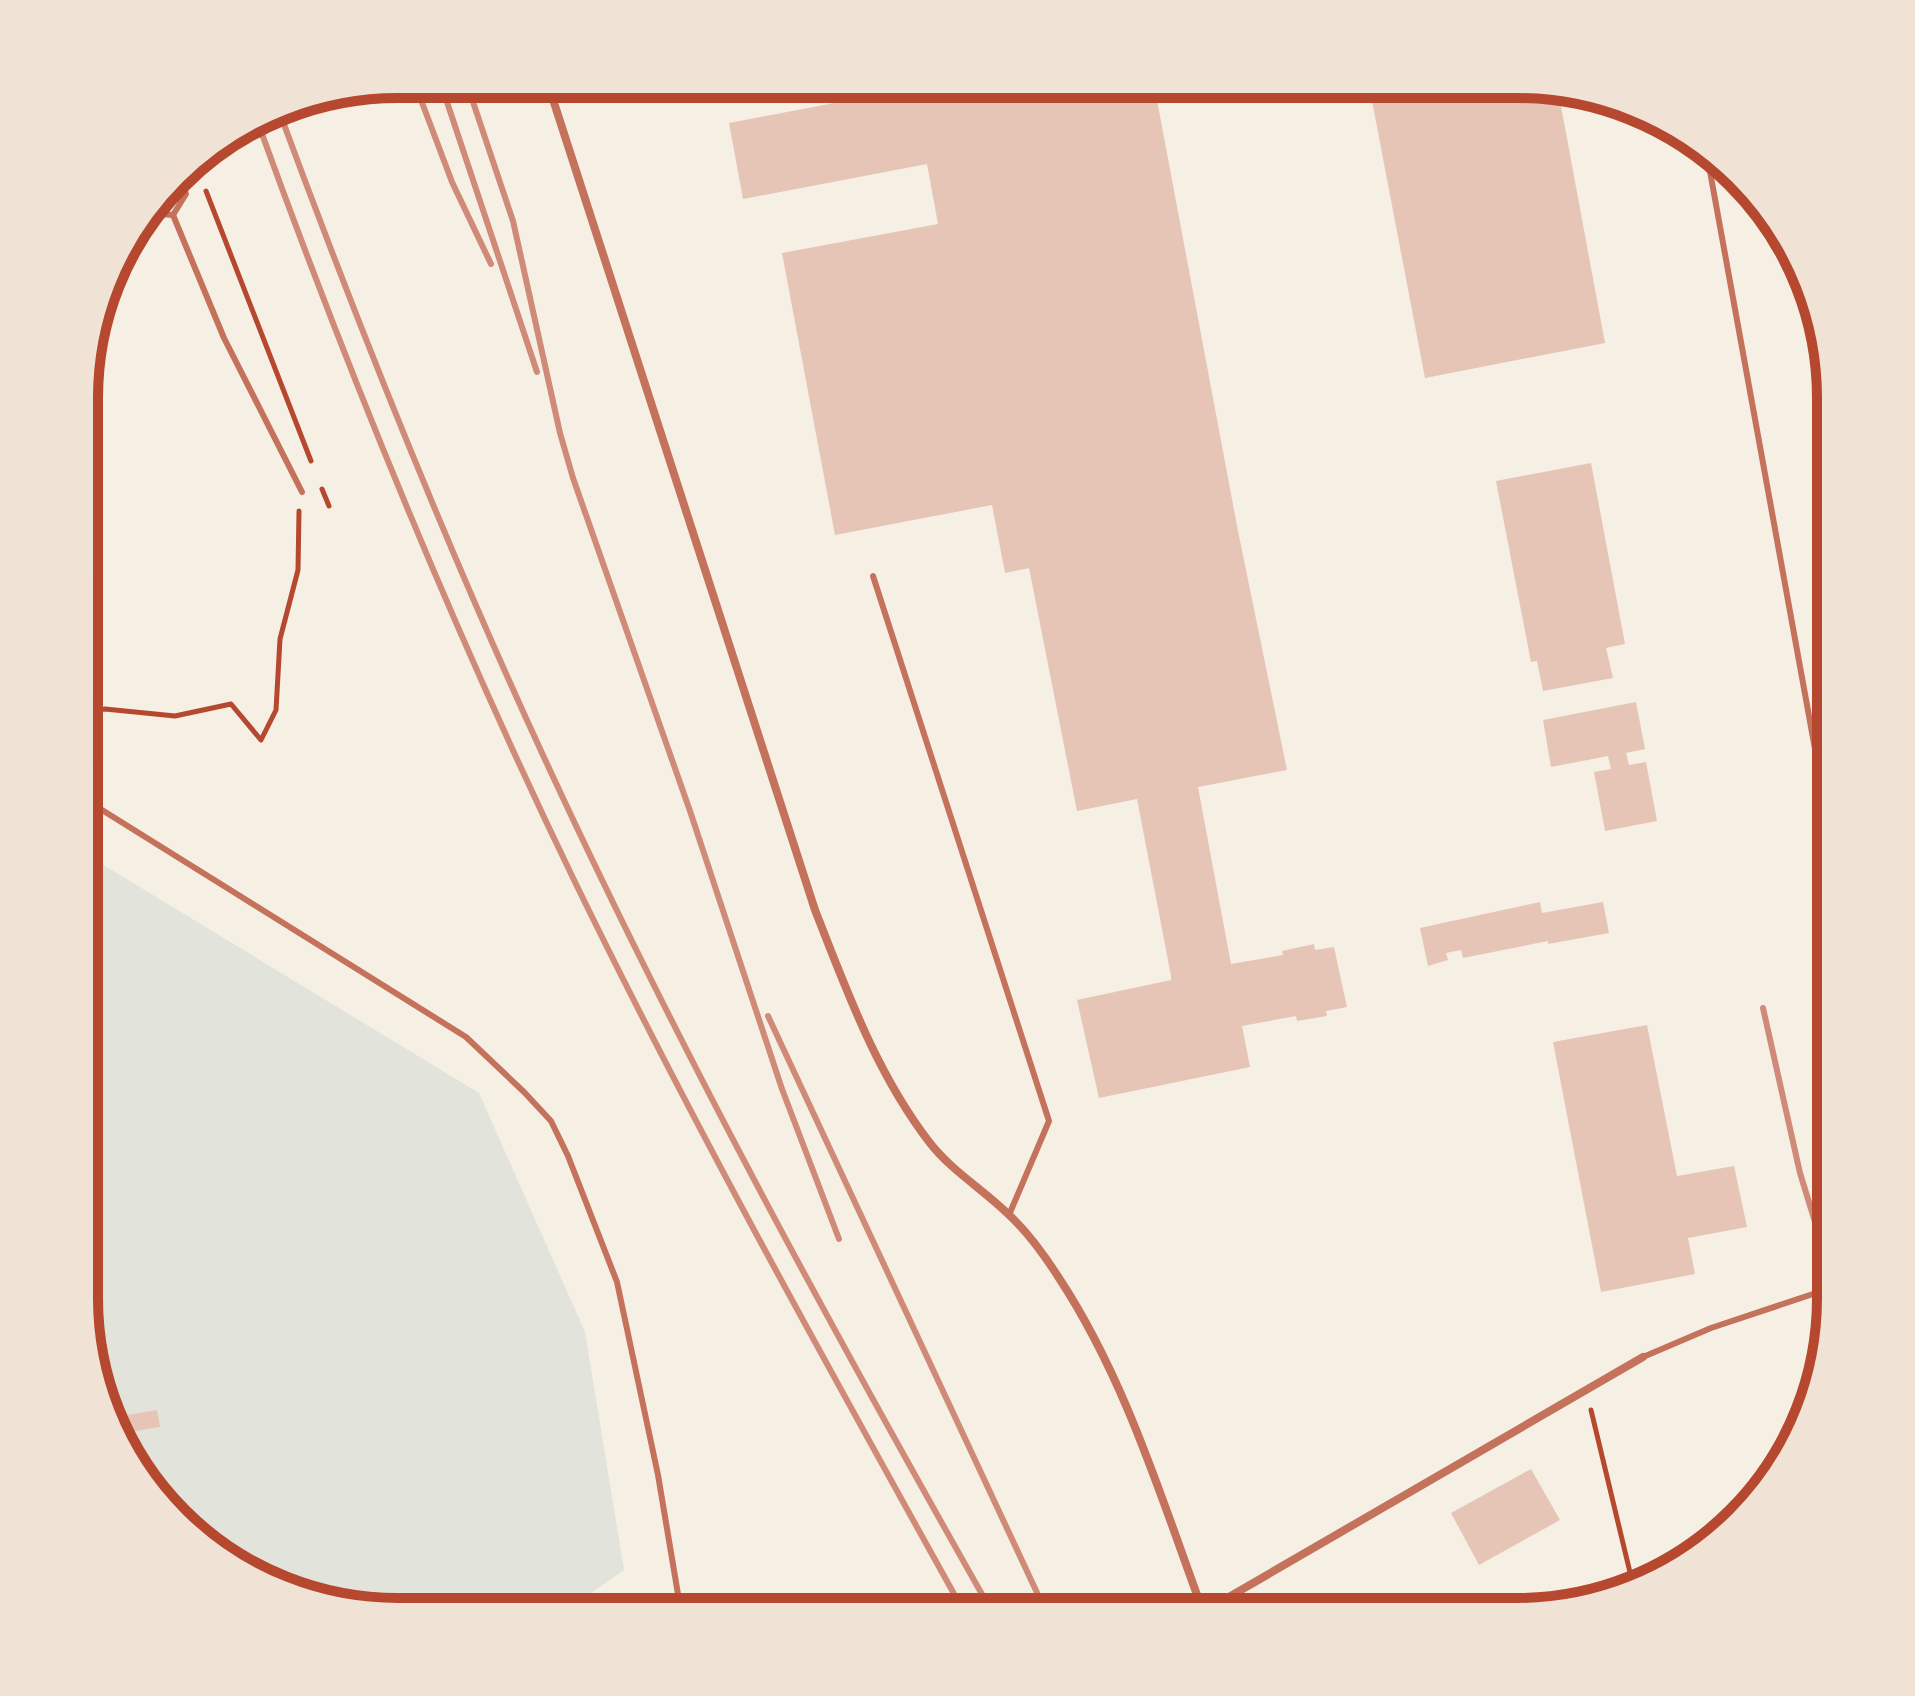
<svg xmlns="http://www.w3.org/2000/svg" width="1915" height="1696" font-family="Quicksand,sans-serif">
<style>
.green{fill:#e2e4dc}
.building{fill:#e6c5b7}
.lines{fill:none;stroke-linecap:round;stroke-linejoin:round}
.path{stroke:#b5482f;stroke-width:5}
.service{stroke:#c5725c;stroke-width:6}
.minor{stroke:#c5725c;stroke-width:8}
.rail{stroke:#cf8b77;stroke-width:6}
.rim{fill:none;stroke:#b5482f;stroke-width:10}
</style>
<rect width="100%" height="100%" fill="#f6efe4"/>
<!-- green -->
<polygon class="green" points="87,855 479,1093 585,1332 624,1570 564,1612 398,1612 260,1580 162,1505 108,1418 85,1318"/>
<!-- building -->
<g class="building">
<polygon points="912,84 1154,84 1238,531 1287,770 1198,787 1231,964 1283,955 1282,951 1314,944 1315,950 1334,947 1347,1007 1326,1011 1327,1016 1297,1021 1296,1016 1242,1026 1250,1067 1099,1098 1077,1000 1171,980 1171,976 1137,799 1077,811 1029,568 1005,573 992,505 835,535 782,253 938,224 927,164 743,199 729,123 913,88"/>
<polygon points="1369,85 1538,85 1558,90 1605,343 1425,378"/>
<polygon points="1591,463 1625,644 1606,648 1613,678 1543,691 1537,661 1531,662 1496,481"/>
<polygon points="1636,702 1645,749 1626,753 1629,765 1646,762 1657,821 1605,831 1594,772 1611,769 1608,756 1551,767 1543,720"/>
<polygon points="1540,902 1542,913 1603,902 1609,933 1548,944 1548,941 1463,958 1461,950 1446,953 1448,960 1428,966 1420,928"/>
<polygon points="1647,1025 1677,1176 1734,1166 1747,1227 1688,1238 1695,1274 1601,1292 1553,1042"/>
<polygon points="157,1410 160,1427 130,1432 127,1415"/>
<polygon points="1531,1469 1560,1520 1479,1565 1451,1513"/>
</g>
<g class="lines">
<!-- path -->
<g class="path">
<polyline points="206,191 311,461"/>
<polyline points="322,489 329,506"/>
<polyline points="88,711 105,709 175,716 231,704 261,740 276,710 280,639 298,570 299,511"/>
<polyline points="1591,1410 1634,1589"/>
</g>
<!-- service -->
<g class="service">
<polyline points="1707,155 1831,837"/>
<polyline points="149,213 173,215"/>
<polyline points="173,215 224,338 302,492"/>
<polyline points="173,215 186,194 180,176"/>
<polyline points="873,576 1049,1121 1009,1215"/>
<polyline points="94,805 466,1037 524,1092 551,1121 568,1156 617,1282 658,1475 681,1612"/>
<polyline points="1643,1357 1711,1328 1831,1288"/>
</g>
<!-- minor -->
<g class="minor">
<path d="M548 84 815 910C847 991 876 1073 930 1143 950 1169 982 1189 1006 1212 1026 1230 1045 1256 1059 1278 1126 1380 1161 1498 1203 1611"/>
<polyline points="88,790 94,805"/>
<polyline points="1203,1612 1643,1357"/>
</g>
<!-- rail -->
<g class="rail">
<polyline points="415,84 452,182 491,264"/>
<polyline points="441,84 537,372"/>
<polyline points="467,84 513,221 560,433 573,478 690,811 782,1089 839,1239"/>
<path d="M279 111C359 328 445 543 542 753 677 1046 833 1331 992 1612"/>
<path d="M258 123C351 380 455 634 574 880 695 1129 830 1370 964 1612"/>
<polyline points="1763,1008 1800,1173 1831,1274"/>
<polyline points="768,1016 1046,1612"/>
</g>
</g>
<!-- crop -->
<path d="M0 0H1915V1696H0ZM398 98H1517A300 300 0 0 1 1817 398V1298A300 300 0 0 1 1517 1598H398A300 300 0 0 1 98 1298V398A300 300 0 0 1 398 98Z" fill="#f1e2d6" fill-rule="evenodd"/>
<path class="rim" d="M398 98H1517A300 300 0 0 1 1817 398V1298A300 300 0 0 1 1517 1598H398A300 300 0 0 1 98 1298V398A300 300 0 0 1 398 98Z"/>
</svg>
